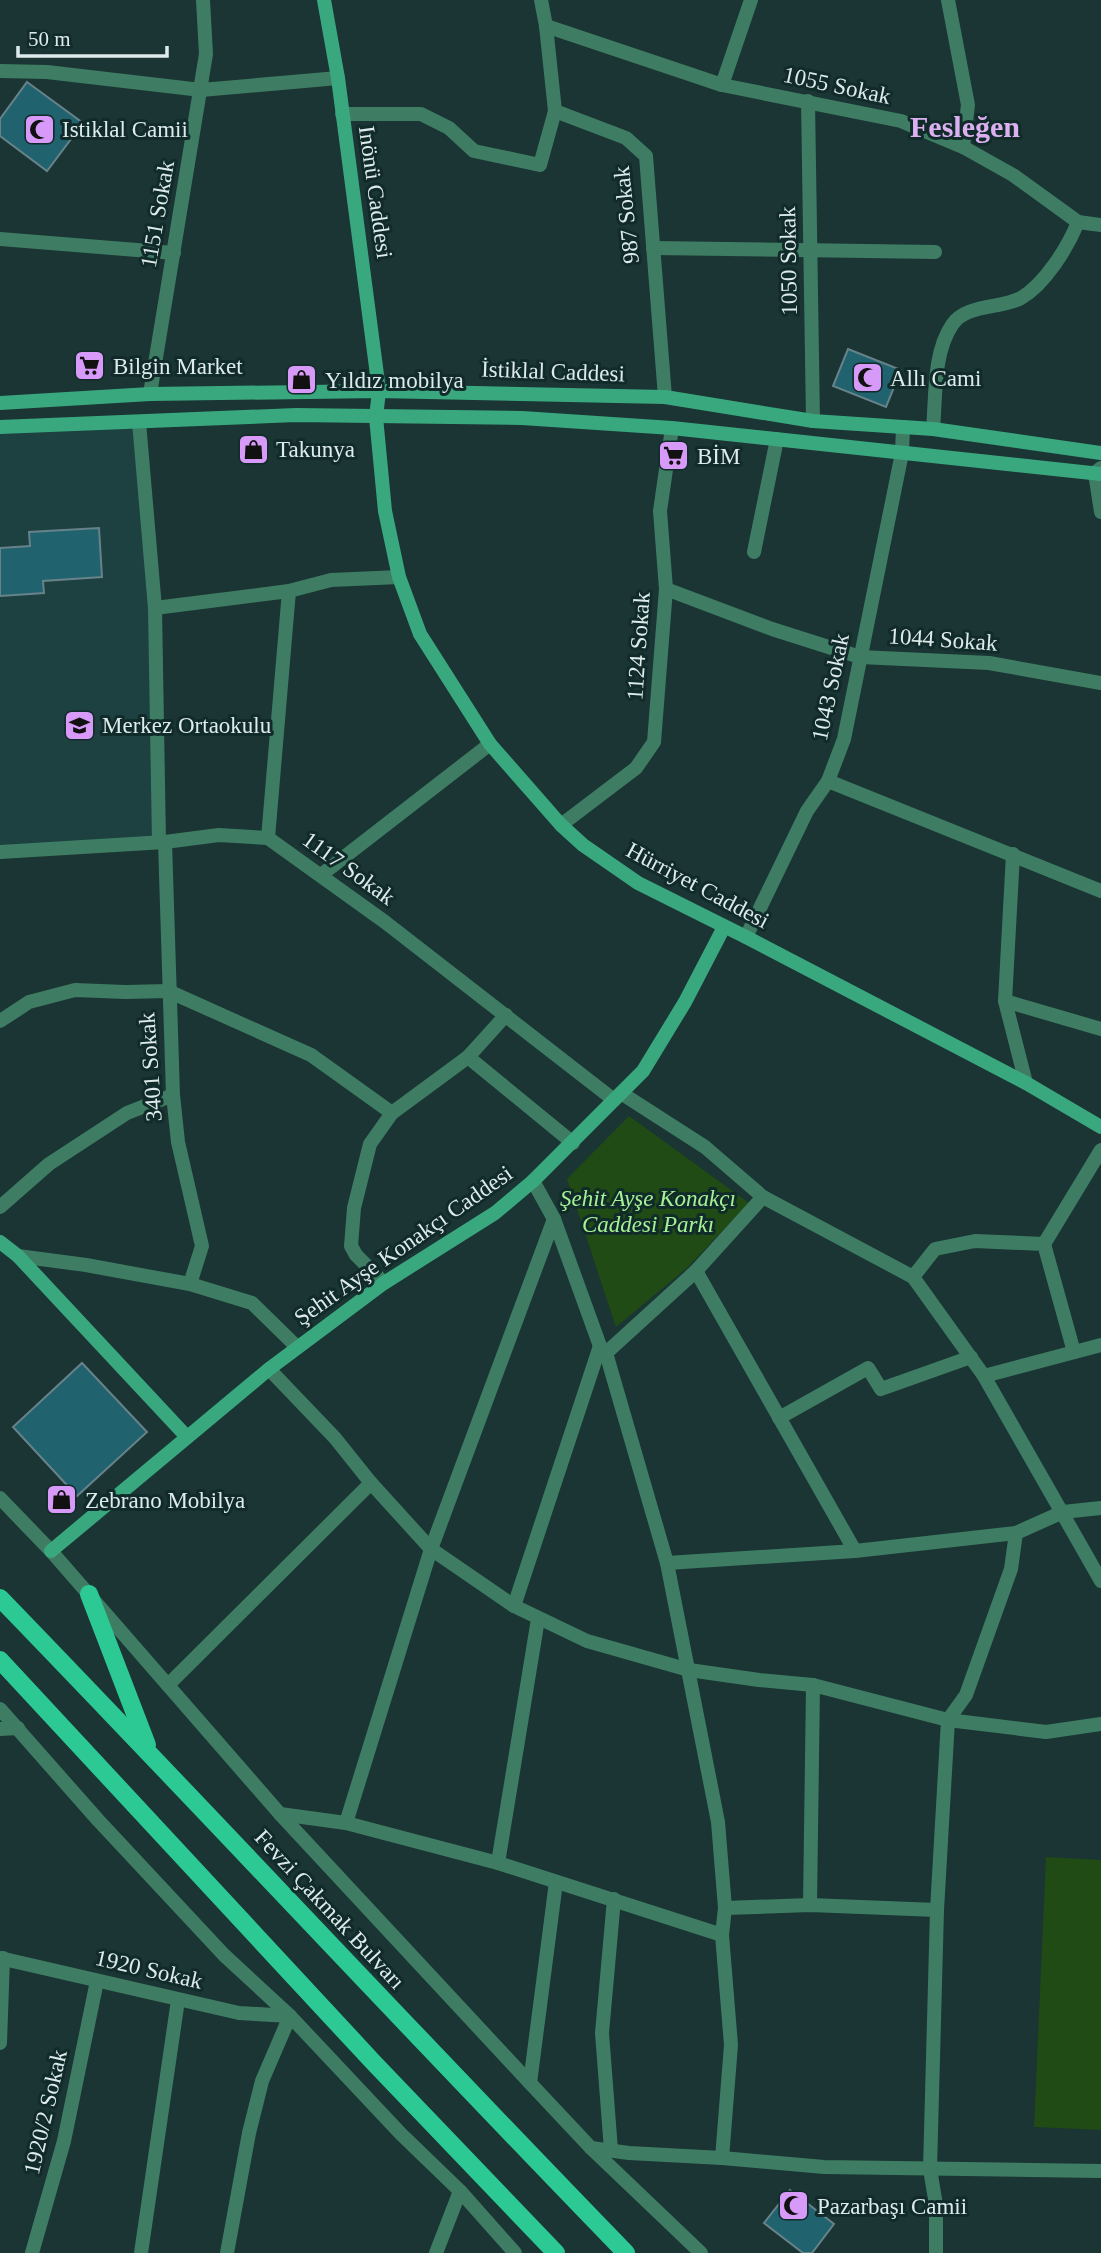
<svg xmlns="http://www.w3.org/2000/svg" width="1101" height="2253" font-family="'Times New Roman',serif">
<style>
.built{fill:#1c4140}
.park{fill:#204b15}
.building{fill:#21626f;stroke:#678289;stroke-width:2}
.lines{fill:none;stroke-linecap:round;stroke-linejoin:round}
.street{stroke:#3e7d63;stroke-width:14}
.secondary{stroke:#3aa87f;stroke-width:14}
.primary{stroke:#2dc995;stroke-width:18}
.labels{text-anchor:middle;stroke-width:6;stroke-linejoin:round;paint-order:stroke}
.street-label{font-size:23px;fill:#ddeceb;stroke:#102b29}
.poi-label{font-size:23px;fill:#ddeceb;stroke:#102b29;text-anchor:start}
.park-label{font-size:23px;font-style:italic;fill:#a6f195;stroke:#102b29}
.district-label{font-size:30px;font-weight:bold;fill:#dab0f0;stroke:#102b29}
</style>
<rect width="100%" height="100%" fill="#1a3533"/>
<!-- built -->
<polygon class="built" points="139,422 155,608 159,842 0,852 0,427"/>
<!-- park -->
<g class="park">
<polygon points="629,1116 749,1203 687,1268 616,1327 567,1179"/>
<polygon points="1046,1857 1101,1860 1101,2130 1034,2127"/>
</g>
<!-- building -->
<g class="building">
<polygon points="27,82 83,123 47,171 0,136 0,119"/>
<polygon points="848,349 901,370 886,407 833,386"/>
<polygon points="99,528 102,577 43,581 44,593 0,596 0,548 30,546 29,532"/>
<polygon points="82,1363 147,1432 77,1496 13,1427"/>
<polygon points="790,2190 834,2224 812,2253 803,2253 764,2223"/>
</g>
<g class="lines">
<!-- street -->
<g class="street">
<polyline points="541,0 546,26 555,111 626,138 646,156 665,397"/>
<polyline points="948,0 968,105 963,147"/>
<polyline points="546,26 722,85 901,121 963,147 1013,175 1078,222 1101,225"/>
<polyline points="0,71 47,72 201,90 338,78"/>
<polyline points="722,85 751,0"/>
<polyline points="808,101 813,421"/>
<polyline points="342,114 421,114 449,128 474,151 540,165 555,111"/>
<polyline points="0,239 174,253"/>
<polyline points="653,248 935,252"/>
<polyline points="150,394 206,54 203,0"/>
<polyline points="139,422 155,608 159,842"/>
<path d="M933 429C936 396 933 353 952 325 965 304 1001 309 1021 298 1045 284 1068 247 1078 222"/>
<polyline points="1101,468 1095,473 1101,512"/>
<polyline points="754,552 777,439"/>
<polyline points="666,589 772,629 860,657 989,663 1101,683"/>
<polyline points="155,608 289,591 331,580 399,577"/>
<polyline points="828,781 1101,891"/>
<polyline points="561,825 636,768 654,742 666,589 660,511 672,428"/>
<polyline points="268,838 289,591"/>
<polyline points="165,842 173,1095 178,1142 202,1246 190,1284"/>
<polyline points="0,852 165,842 219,835 268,838 385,922 614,1100"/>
<polyline points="1013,854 1005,1001 1026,1083"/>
<polyline points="321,875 490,744"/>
<polyline points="746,937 807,811 828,781 844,739 902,453 903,427"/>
<polyline points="1005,1001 1101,1029"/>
<polyline points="0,1021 29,1002 75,990 125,992 168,991 311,1055 392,1113"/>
<polyline points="468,1057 573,1143"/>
<polyline points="621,1093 705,1147 763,1197 913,1277 984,1376 1101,1581"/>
<polyline points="533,1181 554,1219 600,1346 606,1353 667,1563 718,1822 725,1908 722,1935 731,2045 722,2158"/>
<polyline points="0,1207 49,1164 127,1113 173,1095"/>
<polyline points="1044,1244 1101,1150"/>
<polyline points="18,1256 86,1265 190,1284 252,1303 297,1347"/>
<polyline points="696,1271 855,1551"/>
<polyline points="913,1277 935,1249 975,1241 1044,1244 1074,1352"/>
<polyline points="384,1283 356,1255 351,1246 354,1208 370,1144 392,1113 468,1057 506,1015"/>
<polyline points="606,1353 696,1271 763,1197"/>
<polyline points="269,1369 335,1438 371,1483 431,1549 514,1606 587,1641 689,1670 759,1680 813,1685 948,1720 1046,1732 1101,1724"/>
<polyline points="984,1376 1101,1345"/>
<polyline points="779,1418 868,1368 881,1389 971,1357"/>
<polyline points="0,1498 51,1551 280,1814 530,2083 591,2148 701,2253"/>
<polyline points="667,1563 855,1551 1016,1533 1063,1512 1101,1508"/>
<polyline points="514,1606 600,1346"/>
<polyline points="168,1685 371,1483"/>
<polyline points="0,1709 98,1820 224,1955 290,2016 401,2134 460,2191 515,2253"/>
<polyline points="0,1729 18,1728"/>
<polyline points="280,1814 346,1823 498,1863 722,1935"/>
<polyline points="346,1823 431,1549 554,1219"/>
<polyline points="498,1863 538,1619"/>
<polyline points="810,1905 813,1685"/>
<polyline points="725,1908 810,1905 937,1910"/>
<polyline points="0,1958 239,2013 290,2016 262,2081 249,2133 227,2253"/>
<polyline points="0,2043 3,1958"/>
<polyline points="530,2083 556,1882"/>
<polyline points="591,2148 629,2153 722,2158 824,2167 1101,2171"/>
<polyline points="611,2150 602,2033 614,1899"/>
<polyline points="32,2253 64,2141 97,1981"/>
<polyline points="141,2253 178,2000"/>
<polyline points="436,2253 460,2191"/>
<polyline points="936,2253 936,2205 930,2169 937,1910 948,1720 966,1695 1011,1569 1016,1533"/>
</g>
<!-- secondary -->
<g class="secondary">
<polyline points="324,0 338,78 376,367 379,391 376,417 385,511 399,577 420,634 490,744 561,825 583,845 638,883 746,937 1026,1083 1101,1127"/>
<polyline points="0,403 150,394 379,391 665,397 813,421 933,429 1101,453"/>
<polyline points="0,427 296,415 522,418 672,428 1101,474"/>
<polyline points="0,1242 18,1256 187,1437"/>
<polyline points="51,1551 269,1369 384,1283 495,1213 533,1181 643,1071 685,1002 724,927"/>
</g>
<!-- primary -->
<g class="primary">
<polyline points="89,1594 147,1745"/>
<path d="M0 1598C210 1815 415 2036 626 2253"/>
<polyline points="0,1660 374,2063 556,2253"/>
</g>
</g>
<!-- icons -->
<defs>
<symbol id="mosque-square" viewBox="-11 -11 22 22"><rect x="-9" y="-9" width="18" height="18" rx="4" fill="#d89af8" stroke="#102b29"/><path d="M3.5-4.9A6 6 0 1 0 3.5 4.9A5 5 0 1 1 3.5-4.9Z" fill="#111"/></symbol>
<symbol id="supermarket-square" viewBox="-11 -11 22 22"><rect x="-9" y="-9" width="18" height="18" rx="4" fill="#d89af8" stroke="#102b29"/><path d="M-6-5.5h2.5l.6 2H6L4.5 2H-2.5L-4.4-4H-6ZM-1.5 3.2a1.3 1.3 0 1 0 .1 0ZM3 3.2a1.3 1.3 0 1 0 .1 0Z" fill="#111"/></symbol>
<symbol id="shop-square" viewBox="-11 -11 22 22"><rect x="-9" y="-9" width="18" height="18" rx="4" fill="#d89af8" stroke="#102b29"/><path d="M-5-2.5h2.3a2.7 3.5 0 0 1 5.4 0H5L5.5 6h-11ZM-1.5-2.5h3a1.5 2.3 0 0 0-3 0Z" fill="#111"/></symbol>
<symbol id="school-square" viewBox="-11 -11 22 22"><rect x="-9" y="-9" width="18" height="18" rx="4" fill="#d89af8" stroke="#102b29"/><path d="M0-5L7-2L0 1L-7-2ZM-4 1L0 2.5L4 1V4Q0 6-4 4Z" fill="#111"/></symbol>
</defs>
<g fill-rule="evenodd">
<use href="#mosque-square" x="22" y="112" width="35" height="35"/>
<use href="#supermarket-square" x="72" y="348" width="35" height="35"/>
<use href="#mosque-square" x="850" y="360" width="35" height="35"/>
<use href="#shop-square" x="284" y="362" width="35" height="35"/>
<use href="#shop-square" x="236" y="432" width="35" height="35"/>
<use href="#supermarket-square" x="656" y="438" width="35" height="35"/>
<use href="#school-square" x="62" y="708" width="35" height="35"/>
<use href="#shop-square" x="44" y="1482" width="35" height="35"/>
<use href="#mosque-square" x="776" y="2188" width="35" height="35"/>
</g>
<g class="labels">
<!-- street labels -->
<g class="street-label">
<text transform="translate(837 85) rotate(12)" y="8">1055 Sokak</text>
<text transform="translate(376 192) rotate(82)" y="8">Inönü Caddesi</text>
<text transform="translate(157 214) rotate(-80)" y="8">1151 Sokak</text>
<text transform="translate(626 215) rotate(-96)" y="8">987 Sokak</text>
<text transform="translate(788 261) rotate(-91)" y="8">1050 Sokak</text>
<text transform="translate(553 371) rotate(2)" y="8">İstiklal Caddesi</text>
<text transform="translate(943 639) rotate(4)" y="8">1044 Sokak</text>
<text transform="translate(638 646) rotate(-86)" y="8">1124 Sokak</text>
<text transform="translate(830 687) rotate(-78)" y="8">1043 Sokak</text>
<text transform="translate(349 868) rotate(36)" y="8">1117 Sokak</text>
<text transform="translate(698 885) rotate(28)" y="8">Hürriyet Caddesi</text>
<text transform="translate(150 1067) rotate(-94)" y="8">3401 Sokak</text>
<text transform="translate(403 1245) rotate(-35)" y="8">Şehit Ayşe Konakçı Caddesi</text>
<text transform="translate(330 1909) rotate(47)" y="8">Fevzi Çakmak Bulvarı</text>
<text transform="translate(149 1969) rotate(13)" y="8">1920 Sokak</text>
<text transform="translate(45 2112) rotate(-77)" y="8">1920/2 Sokak</text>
</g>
<!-- poi labels -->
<g class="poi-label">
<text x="62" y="137">Istiklal Camii</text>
<text x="113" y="374">Bilgin Market</text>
<text x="890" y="386">Allı Cami</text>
<text x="325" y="388">Yıldız mobilya</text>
<text x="276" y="457">Takunya</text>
<text x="697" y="464">BİM</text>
<text x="102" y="733">Merkez Ortaokulu</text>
<text x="85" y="1508">Zebrano Mobilya</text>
<text x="817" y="2214">Pazarbaşı Camii</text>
</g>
<!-- park labels -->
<g class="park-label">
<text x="648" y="1206">Şehit Ayşe Konakçı<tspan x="648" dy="26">Caddesi Parkı</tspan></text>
</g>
<!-- district labels -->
<g class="district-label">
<text x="965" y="137">Fesleğen</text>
</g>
</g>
<!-- scale -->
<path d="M18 46v10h149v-10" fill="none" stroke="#ddeceb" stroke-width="3.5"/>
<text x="28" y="46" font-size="21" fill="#ddeceb" stroke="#102b29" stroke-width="5" paint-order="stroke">50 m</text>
</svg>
